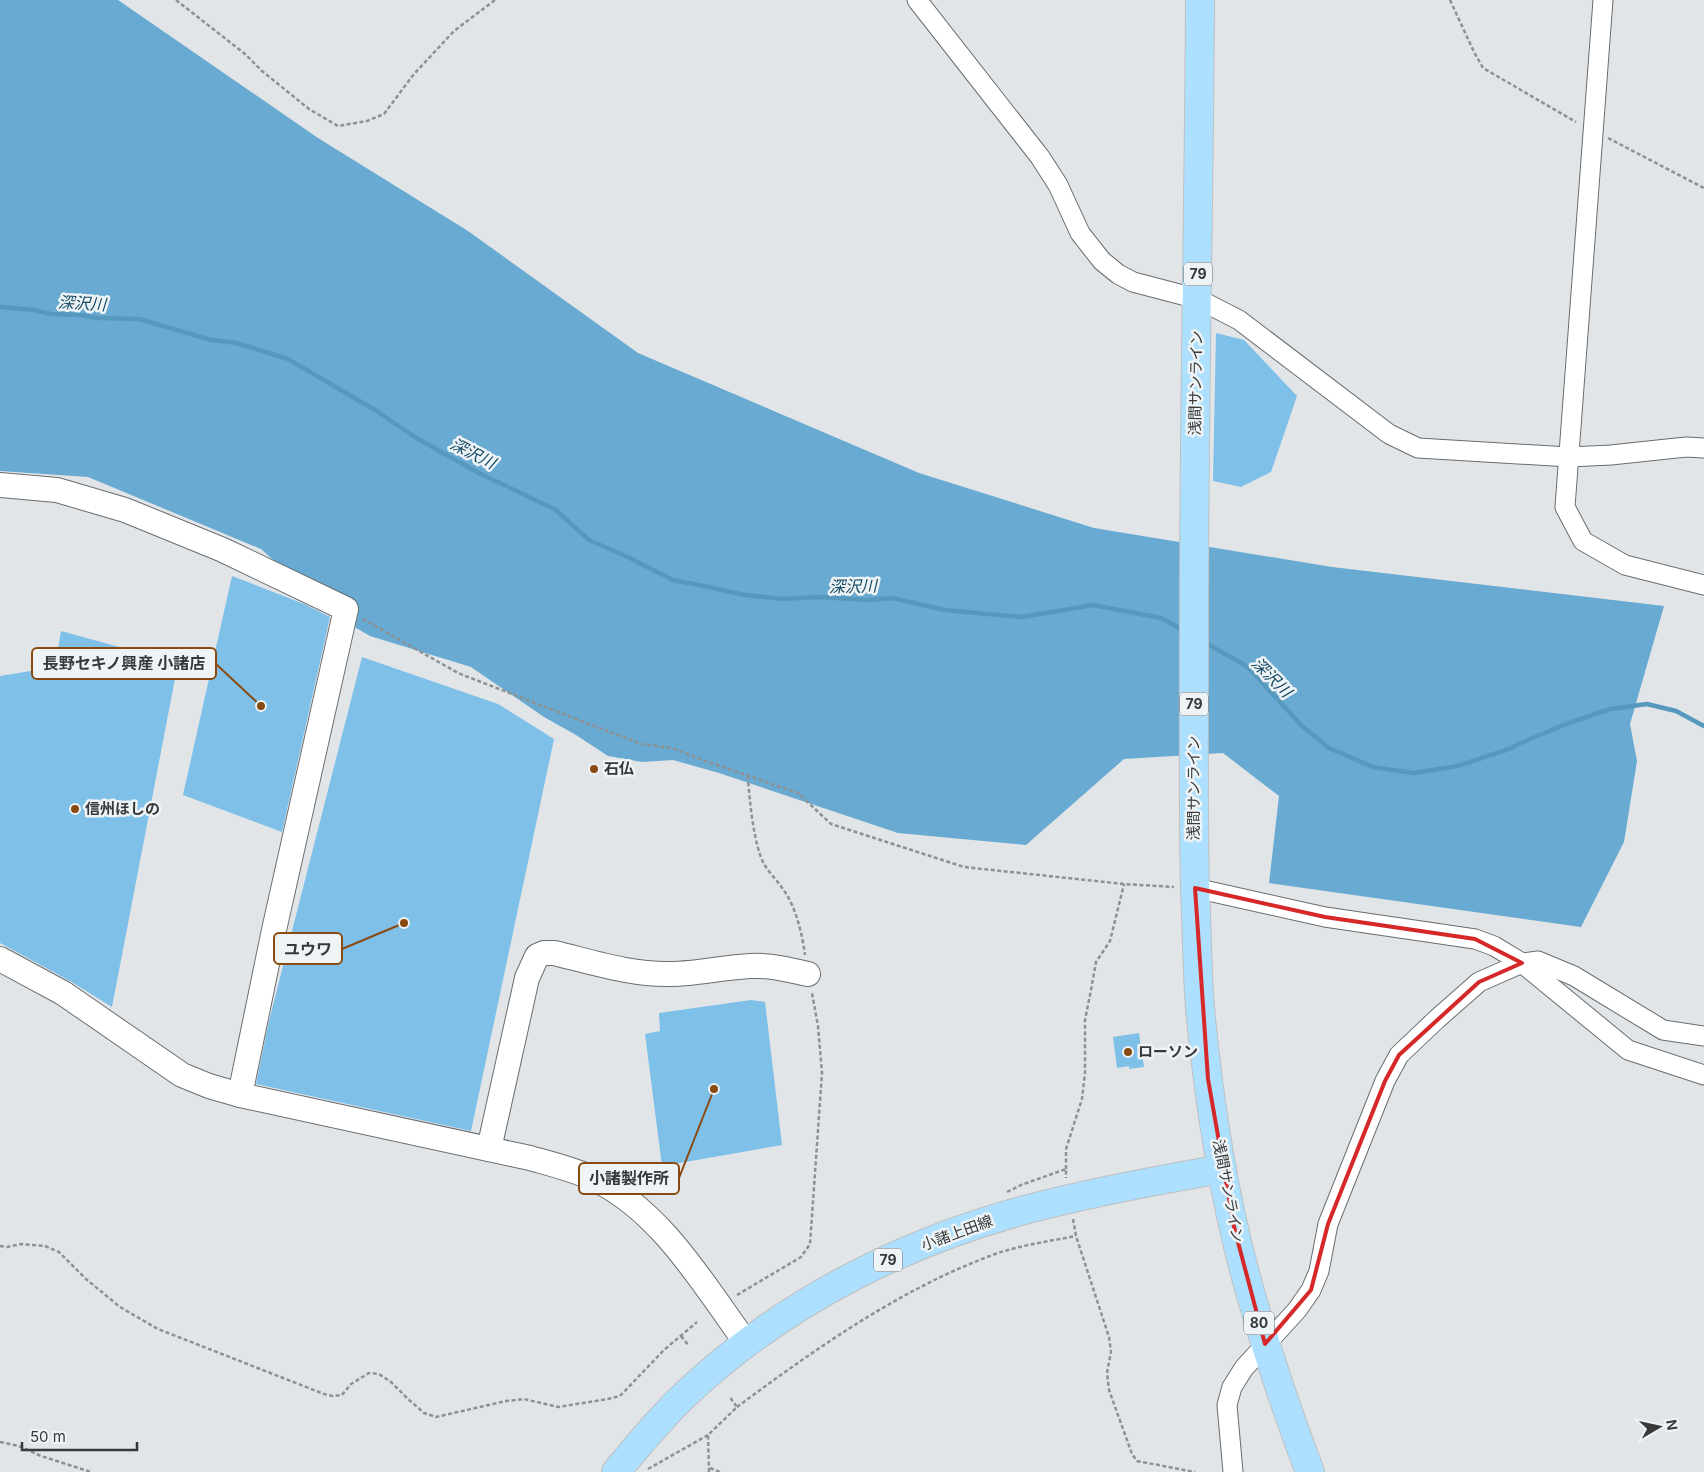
<svg xmlns="http://www.w3.org/2000/svg" width="1704" height="1472" font-family="Inter,'Noto Sans JP',sans-serif">
<style>
.forest{fill:#68aad1}
.lines{fill:none;stroke-linecap:round;stroke-linejoin:round}
.stream{stroke:#5798bf;stroke-width:4.5}
.building{fill:#7ec0e8}
.minor-casing{stroke:#696d6f;stroke-width:21}
.tertiary-casing{stroke:#696d6f;stroke-width:26}
.primary-casing{stroke:#bfc0c0;stroke-width:30}
.path{stroke:#8e9193;stroke-width:2.5;stroke-dasharray:4 2.5;stroke-linecap:butt}
.minor{stroke:#fff;stroke-width:19}
.tertiary{stroke:#fff;stroke-width:24}
.primary{stroke:#ade0fe;stroke-width:28}
.marked{fill:none;stroke:#d62828;stroke-width:4;stroke-linejoin:round}
.poi-dot{fill:#894a11;stroke:#eef3f6;stroke-width:2}
.labels{text-anchor:middle;stroke-width:5;stroke-linejoin:round;paint-order:stroke}
.shield{fill:#eef3f6;stroke:#6e7172;stroke-width:1}
.shield-label{font-size:14px;font-weight:bold;fill:#37393a}
.street-label{font-size:15px;fill:#37393a;stroke:#eef3f6}
.poi-label{font-size:15px;font-weight:bold;fill:#37393a;stroke:#eef3f6;text-anchor:start}
.water-label{font-size:16px;font-style:italic;fill:#134863;stroke:#eef3f6}
.leader{fill:none;stroke:#894a11;stroke-width:2}
.callout-dot{fill:#894a11;stroke:#eef3f6;stroke-width:2}
.callout{fill:#eef3f6;stroke:#894a11;stroke-width:2}
.callout-label{font-size:16px;text-anchor:middle;font-weight:bold;fill:#37393a}
</style>
<rect width="100%" height="100%" fill="#e1e5e8"/>
<!-- forest -->
<polygon class="forest" points="0,0 118,0 318,138 468,231 638,353 919,473 1094,528 1332,567 1664,606 1630,724 1637,761 1624,842 1581,927 1269,883 1279,796 1223,753 1124,759 1026,845 898,833 719,773 673,760 642,762 608,756 576,735 544,717 471,667 370,636 337,617 261,549 88,477 0,471"/>
<g class="lines">
<!-- stream -->
<g class="stream">
<polyline points="0,307 34,310 51,314 80,315 98,318 139,319 211,340 237,343 288,359 375,410 418,439 477,472 556,510 589,540 630,558 673,580 704,586 744,595 783,599 819,597 868,600 892,598 945,610 1022,617 1093,605 1161,618 1185,631"/>
<polyline points="1204,642 1248,667 1302,726 1329,748 1373,767 1414,773 1458,766 1512,748 1516,745 1566,724 1610,709 1647,704 1676,711 1704,726"/>
</g>
</g>
<!-- building -->
<g class="building">
<polygon points="1216,333 1244,340 1297,396 1271,472 1241,487 1213,481"/>
<polygon points="232,576 304,604 330,617 282,832 183,795"/>
<polygon points="61,631 178,663 112,1007 70,981 0,943 0,676 55,667"/>
<polygon points="362,657 498,704 554,739 471,1131 256,1084 269,1021"/>
<polygon points="751,1000 765,1002 782,1145 662,1166 645,1034 660,1031 659,1013"/>
<polygon points="1139,1033 1144,1067 1129,1069 1129,1066 1117,1068 1113,1037"/>
</g>
<g class="lines">
<defs>
<g id="minor">
<polyline points="917,0 1040,157 1058,185 1080,233 1102,261 1118,274 1133,282 1198,299 1239,320 1389,434 1418,448 1569,457 1611,455 1686,447 1704,448"/>
<polyline points="1603,0 1565,507 1583,541 1625,565 1704,585"/>
<polyline points="1195,888 1325,917 1475,939 1494,946 1522,963 1628,1050 1704,1075"/>
<polyline points="1233,1472 1227,1405 1232,1387 1244,1368 1297,1310 1311,1290 1319,1271 1328,1224 1385,1081 1399,1055 1437,1019 1479,982 1522,963 1538,961 1574,976 1663,1030 1704,1036"/>
</g>
<g id="tertiary">
<polyline points="0,485 57,490 125,510 223,550 346,609 274,930 240,1095"/>
<path d="M0 959 63 993 182 1075 209 1086 240 1095 530 1158C551 1164 572 1169 592 1178 661 1210 703 1284 747 1344"/>
<path d="M489 1149 527 978 537 956 544 953H554C592 962 631 975 671 974 698 974 724 967 751 966 771 965 789 970 808 974"/>
</g>
<g id="primary">
<path d="M1200 0C1199 204 1194 408 1194 613 1194 705 1193 797 1195 889 1197 929 1197 969 1200 1008 1209 1104 1224 1202 1251 1295 1268 1355 1288 1414 1310 1472"/>
<path d="M616 1472C639 1444 663 1415 689 1391 789 1298 916 1236 1048 1204 1105 1190 1164 1179 1222 1169"/>
</g>
</defs>
<!-- minor casing -->
<use href="#minor" class="minor-casing"/>
<!-- tertiary casing -->
<use href="#tertiary" class="tertiary-casing"/>
<!-- primary casing -->
<use href="#primary" class="primary-casing"/>
<!-- path -->
<g class="path">
<polyline points="176,0 245,54 262,71 309,109 338,126 367,121 384,114 414,74 454,31 495,0"/>
<polyline points="1450,0 1474,52 1483,68 1576,122"/>
<polyline points="1608,138 1704,188"/>
<polyline points="363,619 458,673 602,729 642,744 672,748 700,759 798,793 831,824 964,867 1124,884 1174,887"/>
<path d="M748 776C749 798 754 846 764 864 769 873 777 880 783 889 796 907 802 933 805 955"/>
<polyline points="1066,1169 1066,1149 1082,1099 1085,1073 1085,1020 1091,990 1096,962 1110,941 1124,884"/>
<polyline points="1007,1192 1021,1185 1066,1169 1066,1178"/>
<polyline points="1073,1219 1076,1236 1109,1337 1111,1352 1107,1373 1109,1390 1132,1454 1137,1461 1195,1472"/>
<polyline points="0,1246 7,1247 21,1244 45,1246 59,1252 86,1279 120,1307 158,1329 324,1394 333,1396 342,1395 351,1384 369,1373 379,1374 391,1382 407,1398 424,1413 436,1417 506,1401 524,1399 558,1407 608,1399 620,1396 664,1350 697,1322"/>
<polyline points="737,1295 801,1257 810,1244 822,1073 818,1026 812,993"/>
<polyline points="681,1336 689,1346"/>
<path d="M737 1407C818 1347 903 1287 998 1253 1022 1245 1050 1241 1076 1236"/>
<polyline points="0,1442 19,1446 41,1456 91,1472"/>
<polyline points="710,1468 720,1472"/>
<polyline points="648,1469 708,1435"/>
<polyline points="709,1472 708,1435 737,1407 729,1396"/>
</g>
<!-- minor -->
<use href="#minor" class="minor"/>
<!-- tertiary -->
<use href="#tertiary" class="tertiary"/>
<!-- primary -->
<use href="#primary" class="primary"/>
</g>
<!-- marked area -->
<path class="marked" d="M1195 888 1325 917 1475 939 1522 963 1479 982 1399 1055 1385 1081 1328 1224 1311 1290 1265 1344 1234 1227 1208 1079Z"/>
<!-- markers -->
<g class="poi-dot">
<circle cx="594" cy="769" r="5"/>
<circle cx="75" cy="809" r="5"/>
<circle cx="1128" cy="1052" r="5"/>
</g>
<g class="labels">
<!-- shield labels -->
<g class="shield">
<rect x="1184" y="262.5" width="28" height="23" rx="4"/>
<rect x="1180" y="692.5" width="28" height="23" rx="4"/>
<rect x="874" y="1248.5" width="28" height="23" rx="4"/>
<rect x="1244" y="1311.5" width="30" height="23" rx="4"/>
</g>
<g class="shield-label">
<text x="1198" y="279">79</text>
<text x="1194" y="709">79</text>
<text x="888" y="1265">79</text>
<text x="1259" y="1328">80</text>
</g>
<!-- street labels -->
<g class="street-label">
<text transform="translate(1196 383) rotate(-89)" y="5">浅間サンライン</text>
<text transform="translate(1194 788) rotate(-90)" y="5">浅間サンライン</text>
<text transform="translate(1228 1191) rotate(79)" y="5">浅間サンライン</text>
<text transform="translate(957 1233) rotate(-20)" y="5">小諸上田線</text>
</g>
<!-- poi labels -->
<g class="poi-label">
<text x="604" y="774">石仏</text>
<text x="85" y="814">信州ほしの</text>
<text x="1138" y="1057">ローソン</text>
</g>
<!-- water labels -->
<g class="water-label">
<text transform="translate(82 303) rotate(3)" y="6">深沢川</text>
<text transform="translate(473 453) rotate(27)" y="6">深沢川</text>
<text transform="translate(853 586) rotate(-1)" y="6">深沢川</text>
<text transform="translate(1272 677) rotate(45)" y="6">深沢川</text>
</g>
</g>
<!-- callouts -->
<path class="leader" d="M261 706L216 664M404 923L342 949M714 1089L679 1178"/>
<g class="callout-dot">
<circle cx="261" cy="706" r="5"/>
<circle cx="404" cy="923" r="5"/>
<circle cx="714" cy="1089" r="5"/>
</g>
<g class="callout">
<rect x="32" y="648" width="184" height="31" rx="5"/>
<rect x="274" y="933" width="68" height="31" rx="5"/>
<rect x="579" y="1163" width="100" height="31" rx="5"/>
</g>
<g class="callout-label">
<text x="124" y="669">長野セキノ興産 小諸店</text>
<text x="308" y="955">ユウワ</text>
<text x="629" y="1184">小諸製作所</text>
</g>
<!-- north arrow -->
<g transform="translate(1659 1427) rotate(81)" stroke="#eef3f6" stroke-width="4" paint-order="stroke">
<path d="M0-4L9 19L0 12L-9 19Z" fill="#37393a"/>
<text y="-8" font-size="14" font-weight="bold" text-anchor="middle" fill="#37393a">N</text>
</g>
<!-- scale -->
<path d="M22 1442v8h115v-8" fill="none" stroke="#37393a" stroke-width="2.5"/>
<text x="30" y="1442" font-size="15" fill="#37393a" stroke="#eef3f6" stroke-width="4" paint-order="stroke">50 m</text>
</svg>
